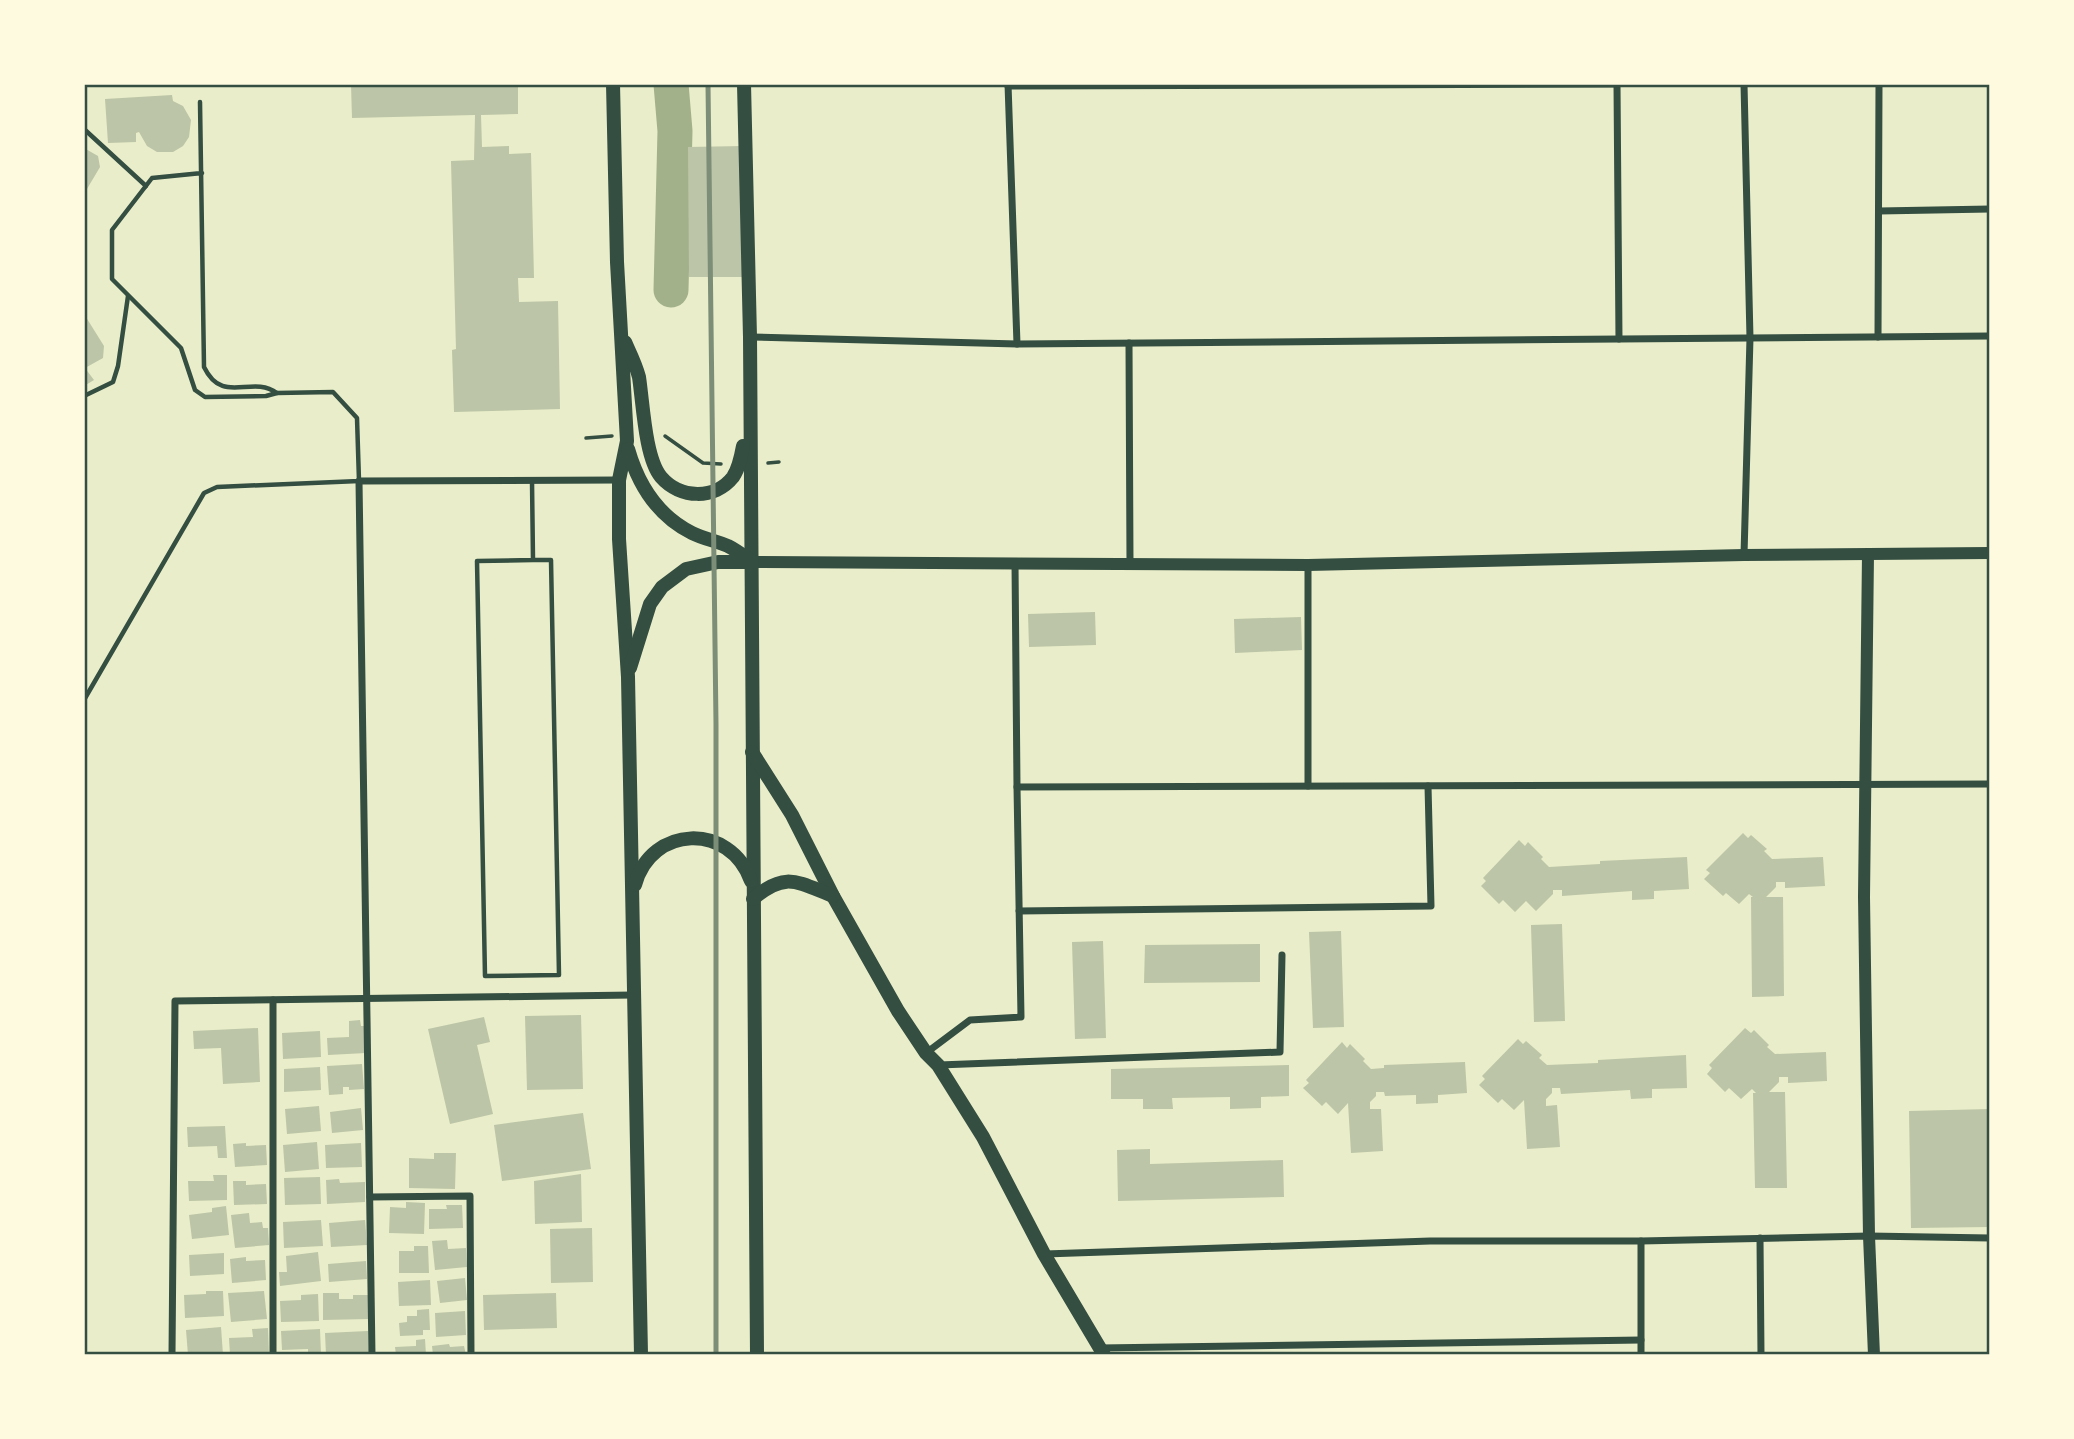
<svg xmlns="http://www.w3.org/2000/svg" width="2074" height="1439" font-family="'Playfair Display',serif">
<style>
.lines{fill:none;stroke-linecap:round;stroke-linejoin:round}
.river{stroke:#a3b18a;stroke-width:35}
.building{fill:#bcc5a7}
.path{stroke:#344e41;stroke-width:3.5}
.service{stroke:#344e41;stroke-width:4.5}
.minor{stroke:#344e41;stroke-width:7}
.tertiary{stroke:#344e41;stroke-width:12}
.secondary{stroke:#344e41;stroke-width:14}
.rail{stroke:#7c8e77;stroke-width:5}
.neatline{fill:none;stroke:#344e41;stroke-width:2.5}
</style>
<rect width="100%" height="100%" fill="#e9edc9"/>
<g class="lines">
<!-- river -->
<polyline class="river" points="671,84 675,131 671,290"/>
</g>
<!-- building -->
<g class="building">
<polygon points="351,84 518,84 518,114 481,115 482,147 509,146 509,154 531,153 534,278 518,278 519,302 558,301 560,409 454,412 452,350 456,349 451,161 474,160 475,115 352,118"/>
<polygon points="172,95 173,101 183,106 191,120 189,137 183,146 173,152 157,152 147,146 139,132 136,133 136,142 108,143 105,99"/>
<polygon points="743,146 745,277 689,277 688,147"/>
<polygon points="84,148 98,156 100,167 84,194"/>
<polygon points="84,314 104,346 103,358 85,368 94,380 84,386"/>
<polygon points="1095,612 1096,645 1029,647 1028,614"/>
<polygon points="1301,617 1302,650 1235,653 1234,619"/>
<polygon points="1743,833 1748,838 1751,835 1767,849 1764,851 1772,859 1823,857 1825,886 1785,888 1785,882 1776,882 1776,887 1766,897 1783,897 1784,996 1752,997 1751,897 1753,897 1749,894 1739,904 1726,893 1723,896 1704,879 1710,873 1706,870"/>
<polygon points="1519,840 1525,846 1528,842 1543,857 1541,859 1549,867 1600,864 1600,861 1687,857 1689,889 1654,891 1654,899 1632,900 1632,891 1562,896 1562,890 1553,890 1553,894 1536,911 1526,901 1515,912 1503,900 1499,904 1481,886 1486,881 1483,878"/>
<polygon points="1562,924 1565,1021 1534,1022 1531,925"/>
<polygon points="1341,931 1344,1027 1313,1028 1309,932"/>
<polygon points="1103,941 1106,1038 1075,1039 1072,942"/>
<polygon points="1260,944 1260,982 1144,983 1145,945"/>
<polygon points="581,1015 583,1089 527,1090 525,1016"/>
<polygon points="484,1017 490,1042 477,1045 493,1114 450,1124 428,1029"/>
<polygon points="360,1020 361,1026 365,1026 366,1053 328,1055 327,1038 349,1037 349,1021"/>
<polygon points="258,1028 260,1082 223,1084 221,1048 194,1049 193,1031"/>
<polygon points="1745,1028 1751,1033 1754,1030 1769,1045 1767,1047 1775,1054 1826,1052 1827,1081 1788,1083 1788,1077 1779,1077 1779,1082 1769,1092 1785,1092 1787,1188 1755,1188 1753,1093 1756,1093 1752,1089 1741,1099 1729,1088 1725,1092 1707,1074 1712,1068 1709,1065"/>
<polygon points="320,1031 321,1057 283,1059 282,1033"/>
<polygon points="1518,1039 1523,1044 1526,1041 1542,1055 1539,1058 1547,1065 1598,1063 1598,1060 1686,1055 1687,1088 1652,1089 1652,1098 1631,1099 1630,1090 1561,1094 1560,1088 1552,1088 1552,1093 1546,1099 1546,1106 1557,1105 1560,1147 1527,1149 1524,1100 1514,1110 1502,1099 1498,1103 1479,1085 1485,1079 1482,1076"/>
<polygon points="1342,1042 1347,1048 1350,1044 1365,1059 1363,1061 1371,1069 1384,1068 1384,1065 1465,1062 1467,1093 1438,1095 1438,1103 1416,1104 1416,1095 1385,1096 1384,1092 1376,1092 1376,1096 1370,1102 1370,1109 1381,1109 1383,1151 1351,1153 1348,1103 1338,1114 1326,1102 1322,1106 1303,1088 1309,1083 1306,1080"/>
<polygon points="362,1064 364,1089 349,1090 349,1087 343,1087 343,1094 329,1095 327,1066"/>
<polygon points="1289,1065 1289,1096 1261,1097 1261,1108 1230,1109 1230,1097 1172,1098 1173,1109 1143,1109 1143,1099 1111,1099 1111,1069"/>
<polygon points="320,1067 321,1090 284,1092 284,1069"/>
<polygon points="319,1106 321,1131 287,1134 285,1109"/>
<polygon points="361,1108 363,1130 332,1133 330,1112"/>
<polygon points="1990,1109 1990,1227 1911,1228 1909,1111"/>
<polygon points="583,1113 591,1169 502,1181 494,1125"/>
<polygon points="225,1126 227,1158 218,1158 217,1146 188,1147 187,1127"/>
<polygon points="317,1142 319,1169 285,1172 283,1145"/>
<polygon points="246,1143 246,1146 266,1145 267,1165 235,1167 233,1144"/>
<polygon points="361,1143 362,1167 326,1168 325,1145"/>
<polygon points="1150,1149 1150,1164 1283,1160 1284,1197 1118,1201 1117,1150"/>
<polygon points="434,1153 456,1153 455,1189 409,1188 409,1158 434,1159"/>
<polygon points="581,1174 582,1222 535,1224 534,1181"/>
<polygon points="213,1175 227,1175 227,1200 189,1201 188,1181 214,1181"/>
<polygon points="320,1177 321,1204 285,1205 284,1178"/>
<polygon points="339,1179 340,1183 365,1182 365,1202 327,1204 326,1180"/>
<polygon points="233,1181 246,1181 246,1185 266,1184 267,1204 234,1205"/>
<polygon points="406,1202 425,1203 424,1234 389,1233 390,1207 406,1208"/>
<polygon points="446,1205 462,1205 463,1228 429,1229 429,1209 447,1209"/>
<polygon points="226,1206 229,1235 192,1239 189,1215 212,1212 212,1208"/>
<polygon points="249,1213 250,1223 262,1222 263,1228 268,1228 269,1245 235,1248 231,1215"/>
<polygon points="321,1220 323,1246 284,1248 283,1222"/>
<polygon points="365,1220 367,1245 331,1247 329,1223"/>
<polygon points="592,1228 593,1282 551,1283 550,1229"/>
<polygon points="447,1240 448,1249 466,1248 467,1267 435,1270 432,1241"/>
<polygon points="414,1246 428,1246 429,1273 399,1273 399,1251 414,1251"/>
<polygon points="318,1252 321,1281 280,1286 279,1272 287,1272 286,1256"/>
<polygon points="224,1253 224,1274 190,1276 189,1255"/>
<polygon points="246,1257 246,1261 265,1260 266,1280 232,1283 230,1259"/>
<polygon points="366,1261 367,1279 329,1282 328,1264"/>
<polygon points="465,1278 467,1300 440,1303 437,1281"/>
<polygon points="430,1280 431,1305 399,1306 398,1282"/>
<polygon points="206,1291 223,1291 224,1316 185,1318 184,1295 206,1294"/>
<polygon points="264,1291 267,1319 231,1322 228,1293"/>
<polygon points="323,1293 339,1293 339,1299 353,1299 353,1295 369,1295 369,1319 323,1320"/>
<polygon points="556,1293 557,1328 484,1330 483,1295"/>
<polygon points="318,1294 319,1321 281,1322 280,1301 301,1300 301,1295"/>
<polygon points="429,1309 430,1330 423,1330 423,1335 400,1336 399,1323 407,1322 407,1316 417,1316 417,1310"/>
<polygon points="465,1311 466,1335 436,1337 435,1313"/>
<polygon points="221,1327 223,1355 188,1355 186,1330"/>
<polygon points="268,1328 269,1355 230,1355 229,1338 253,1337 252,1329"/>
<polygon points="320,1329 321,1355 308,1355 308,1349 282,1350 281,1331"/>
<polygon points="368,1331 369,1355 326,1355 325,1333"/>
<polygon points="425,1339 426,1355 396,1355 395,1347 416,1346 416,1340"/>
<polygon points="449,1344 450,1347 464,1346 466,1355 433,1355 432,1346"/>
</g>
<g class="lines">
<!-- path -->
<g class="path">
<polyline points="665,436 703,463 721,464"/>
<polyline points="586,438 612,436"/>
<polyline points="768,463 779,462"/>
</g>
<!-- service -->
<g class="service">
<path d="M200 102 204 367C223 406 251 374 277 393L266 396 205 397 195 390 181 348 112 279V230L152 178 202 173"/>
<polyline points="84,129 146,186"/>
<polyline points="84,396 113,382 118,366 128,296"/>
<polyline points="532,481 533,560 477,561 485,976 559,975 551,560 533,560"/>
<polyline points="84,700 204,493 217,487 359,481 357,418 333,392 277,393"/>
</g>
<!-- minor -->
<g class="minor">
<polyline points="1008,84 1017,344"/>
<polyline points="1617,84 1619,339"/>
<polyline points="1008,86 1617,84"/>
<polyline points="1879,211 1990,209"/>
<polyline points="750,337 1017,344 1990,336"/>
<polyline points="1878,337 1879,84"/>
<polyline points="1129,343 1130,564"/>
<polyline points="1744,555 1750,338 1744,84"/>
<polyline points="1015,563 1017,787"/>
<polyline points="1308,565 1308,786"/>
<polyline points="1019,911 1431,906 1428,786"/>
<polyline points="926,1053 970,1020 1021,1017 1017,787 1990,784"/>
<polyline points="939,1065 1280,1052 1282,955"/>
<polyline points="370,1197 470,1196 471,1355"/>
<polyline points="1760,1238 1761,1355"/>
<polyline points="1045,1254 1430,1241 1641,1241 1869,1236 1990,1238"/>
<polyline points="1100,1348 1641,1340"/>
<polyline points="172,1355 175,1001 633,995"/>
<polyline points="273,1355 273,1000"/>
<polyline points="372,1355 359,481 619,480"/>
<polyline points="1641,1355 1641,1241"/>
</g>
<!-- tertiary -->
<g class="tertiary">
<polyline points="1868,554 1864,897 1869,1236 1874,1355"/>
<polyline points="752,562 1308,565 1744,555 1990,553"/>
</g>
<!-- secondary -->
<g class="secondary">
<polyline points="613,84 617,262 627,441 619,480 619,539 628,677 641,1355"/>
<polyline points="744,84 750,337 757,1355"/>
<path d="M625 342C630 353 636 365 639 377 643 403 645 458 661 477 680 499 715 500 733 477 739 468 741 457 743 446"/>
<path d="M628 449C638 484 658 516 692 533 704 539 717 541 728 546 736 550 744 556 751 561"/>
<polyline points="630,668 650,604 662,587 686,569 718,562 752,562"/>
<polyline points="752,752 792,815 833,896 898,1011 926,1053 938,1065 983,1137 1044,1254 1104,1355"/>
<path d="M635 885C651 825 730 822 751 881"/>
<path d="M753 899C785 871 797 882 833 896"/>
</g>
<!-- rail -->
<polyline class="rail" points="708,84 716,724 716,1355"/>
</g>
<!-- border -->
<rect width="2074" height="1439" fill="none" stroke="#fefae0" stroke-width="172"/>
<rect x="86" y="86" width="1902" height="1267" class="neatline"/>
</svg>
